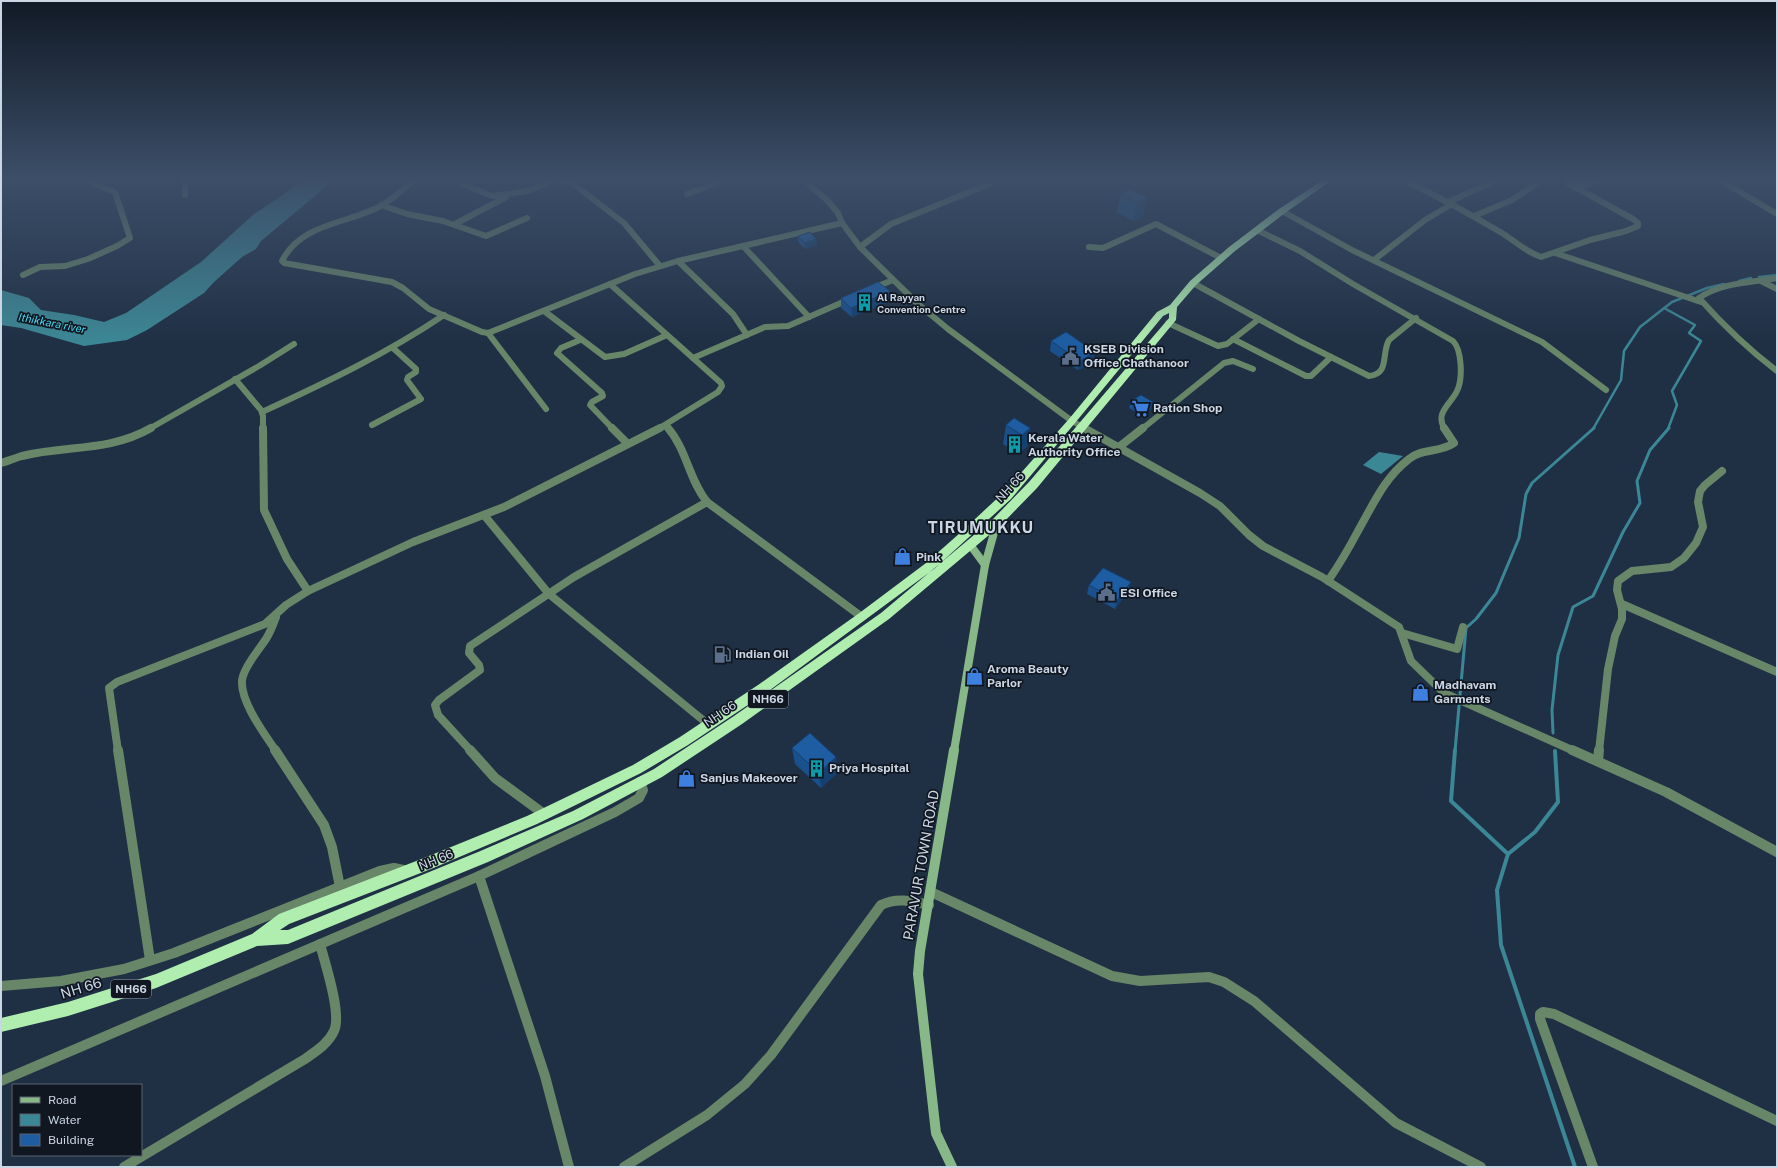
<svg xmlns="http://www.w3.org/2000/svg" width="1778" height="1168" font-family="'Public Sans',sans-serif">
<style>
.water{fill:#3c8795}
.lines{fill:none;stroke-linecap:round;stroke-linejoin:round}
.stream-far2{stroke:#3c8795;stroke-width:2.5}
.stream-far1{stroke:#3c8795;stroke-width:3}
.stream{stroke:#3c8795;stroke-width:4}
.minor-far2{stroke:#688668;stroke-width:6}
.minor-far1{stroke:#688668;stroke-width:8}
.minor{stroke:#688668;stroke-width:10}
.secondary-far1{stroke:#88b887;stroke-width:8}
.secondary{stroke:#88b887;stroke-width:10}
.trunk{fill:#b0eeb0;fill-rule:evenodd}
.wall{fill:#1a508b}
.shaded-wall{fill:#154171}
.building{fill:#1e5da2;stroke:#154171}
.labels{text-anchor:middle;stroke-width:3.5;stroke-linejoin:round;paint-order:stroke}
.far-poi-label{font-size:10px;font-weight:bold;fill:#cbd6e4;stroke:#101721;text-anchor:start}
.far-water-label{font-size:11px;font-style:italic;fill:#41d7f0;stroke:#101721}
.shield{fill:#101721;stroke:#939daa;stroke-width:1}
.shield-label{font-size:11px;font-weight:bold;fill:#cbd6e4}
.poi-label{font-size:12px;font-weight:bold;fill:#cbd6e4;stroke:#101721;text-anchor:start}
.street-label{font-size:12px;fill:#cbd6e4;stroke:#101721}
.near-street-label{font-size:14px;fill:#cbd6e4;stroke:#101721}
.district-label{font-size:16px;font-weight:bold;letter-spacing:1px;fill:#cbd6e4;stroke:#101721}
</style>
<rect width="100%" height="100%" fill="#1f3045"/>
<!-- water -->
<g class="water">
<polygon points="300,180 334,180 261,241 256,249 242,257 214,282 204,293 147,330 127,340 84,346 21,328 1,325 1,290 29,298 41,310 74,315 104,322 126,313 201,262 254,214 283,195"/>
<polygon points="1379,452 1403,456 1381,474 1363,465"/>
</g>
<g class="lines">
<!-- stream-far2 -->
<g class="stream-far2">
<polyline points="1759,277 1777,275"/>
<polyline points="1739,281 1751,278"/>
<polyline points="1664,308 1695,325 1689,333 1701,341 1672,391 1677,405 1668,429"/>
<polyline points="1593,429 1621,380 1624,351 1640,327 1672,302 1707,288 1724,284"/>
</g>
<!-- stream-far1 -->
<g class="stream-far1">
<polyline points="1553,733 1552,710 1558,655 1573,607 1593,596 1623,532 1640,503 1637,481 1650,450 1669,428"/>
<polyline points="1455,751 1466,628 1476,619 1496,593 1519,538 1526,494 1532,483 1594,428"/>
</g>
<!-- stream -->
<g class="stream">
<polyline points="1455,750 1451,801 1508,854 1497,890 1501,945 1575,1167"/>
<polyline points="1508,854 1535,832 1558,802 1555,751"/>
</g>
<!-- minor-far2 -->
<g class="minor-far2">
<polyline points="181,180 185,184 185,195"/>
<path d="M415 180C404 188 393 199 381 206 347 224 301 223 282 261L284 263 392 282 403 288 429 309 482 332 488 333 635 274 678 261 842 223"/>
<polyline points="803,180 827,200 838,213 842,223 860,247 918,304 948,329 1072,421 1086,429"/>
<path d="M1404 180C1437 196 1470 214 1502 233 1515 241 1526 252 1541 257L1590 240 1626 231 1638 226V223L1633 219 1566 182"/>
<polyline points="1720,180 1777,214"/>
<polyline points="460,183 492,196 527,191 554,180 571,182 624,223 660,266"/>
<polyline points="1573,184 1583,185 1603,180"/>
<polyline points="687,194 726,180"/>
<polyline points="1448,202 1497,180"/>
<polyline points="381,205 407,214 443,221 486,236 527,218"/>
<polyline points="1282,211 1352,250 1542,342 1606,390"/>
<polyline points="1474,216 1512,200 1542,180"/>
<polyline points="455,224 506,197"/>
<path d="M1257 230 1300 251 1353 284 1453 341C1462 350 1463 379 1457 391 1451 404 1434 413 1445 429"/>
<polyline points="743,246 809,317"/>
<polyline points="860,247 891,224 999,180"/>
<polyline points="1089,247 1103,248 1156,224 1221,258"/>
<polyline points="1555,253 1701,302"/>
<polyline points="1374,260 1425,220 1452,204"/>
<polyline points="678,261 733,314 747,335"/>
<polyline points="23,275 40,267 65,266 88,259 117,246 130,238 115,192 94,184 89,180"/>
<path d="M1777 278C1752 282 1720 283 1699 298 1723 325 1748 349 1777 371"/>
<polyline points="1761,281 1777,289"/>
<path d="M1193 283 1299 341 1369 376C1390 374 1381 354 1389 340L1416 318"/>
<polyline points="610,284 721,383 722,386 718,392 658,429"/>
<polyline points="873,288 893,280"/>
<polyline points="544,311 605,357 624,354 667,335"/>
<polyline points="1168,323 1218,346 1227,344 1259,319"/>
<polyline points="488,333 546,409"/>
<polyline points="1233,339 1306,376 1311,376 1331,357"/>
<polyline points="580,340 561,348 557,353 602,393 603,396 592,402 590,405 613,429"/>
<polyline points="693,358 765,327 788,326 850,299"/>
<polyline points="235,379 261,410 263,416 263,429"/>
<path d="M262 412C325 383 386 354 444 315"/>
<polyline points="372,425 421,399 407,380 408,377 416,372 416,369 393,348"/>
<polyline points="666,425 669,429"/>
<polyline points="149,429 259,366 294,344"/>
<polyline points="1142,429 1224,363 1233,361 1253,369"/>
</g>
<!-- minor-far1 -->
<g class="minor-far1">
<polyline points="263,428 264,510 287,559 308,591"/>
<polyline points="612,428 627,443"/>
<path d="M668 428C687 450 689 480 707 502L862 617"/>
<polyline points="1084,428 1200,493 1220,506 1249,535 1263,546 1322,577 1399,627 1411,661 1444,693 1574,751"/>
<polyline points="1119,447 1143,428"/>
<path d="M1 463C8 461 15 458 22 456 67 445 109 452 151 428"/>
<polyline points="484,515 549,594 709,725"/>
<path d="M1328 581C1339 565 1349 548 1358 531 1373 505 1384 478 1409 459 1422 448 1440 453 1454 443L1444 428"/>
<polyline points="1622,604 1777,672"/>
<polyline points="1402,633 1457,649 1463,627"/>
<polyline points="118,751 109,688 117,682 265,624 286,605 308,591 413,542 504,507 660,428"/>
<path d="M276 751C265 735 236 696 243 676 247 663 258 651 266 639 270 633 273 625 276 617"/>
<polyline points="471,751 438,715 435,705 439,700 480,670 479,665 469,653 470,646 574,577 707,502"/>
<polyline points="1599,751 1608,669 1615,636 1622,619 1622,609 1617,590 1618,581 1632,571 1671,567 1684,558 1696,543 1703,527 1698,502 1700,491 1705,485 1722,471"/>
</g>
<!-- minor -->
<g class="minor">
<polyline points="118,750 150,960"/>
<polyline points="275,750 324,825 332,847 340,887"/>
<polyline points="470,750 495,778 544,814"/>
<polyline points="1572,750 1666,792 1777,852"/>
<polyline points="1598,761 1599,750"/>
<polyline points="479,876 545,1076 569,1167"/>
<polyline points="931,892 1112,976 1140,981 1209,977 1224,982 1254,1001 1396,1123 1481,1167"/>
<polyline points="1,986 61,981 124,969 174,953 380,871 394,868 408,871"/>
<polyline points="1,1081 479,876 615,812 639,798 643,790 640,782"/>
<path d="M124 1167 305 1059C316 1051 328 1044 334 1031 342 1014 325 963 320 944"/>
<path d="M624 1167 707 1115 745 1084 771 1055 881 905C897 897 912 901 929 905"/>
<polyline points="1593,1167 1540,1019 1540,1014 1543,1012 1554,1014 1777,1121"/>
</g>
<!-- secondary-far1 -->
<g class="secondary-far1">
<polyline points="971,546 985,565"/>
<polyline points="954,751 985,565 997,522"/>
</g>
<!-- secondary -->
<polyline class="secondary" points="952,1167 936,1133 918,974 920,951 954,750"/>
<!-- trunk -->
<path class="trunk" d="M1323 180H1332L1285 213 1235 251 1196 285 1177 307 1176 320 1037 488 1001 525 889 619 742 724 662 777 583 819 488 862 288 944 257 946 156 988 68 1016 1 1032V1018L68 1002 156 974 252 934 279 914 424 858 527 816 633 765 680 737 758 685 858 614 926 563 960 533 1003 493 1069 419 1157 312 1170 305 1190 281 1229 247 1279 209ZM1169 313V318L1029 482 993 519 881 613 734 716 654 769 573 811 478 852 288 930H280L289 924 431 869 537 824 641 773 688 745 766 693 934 569 1011 499 1075 423 1163 316Z"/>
</g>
<!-- wall -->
<g class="wall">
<polygon points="1121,193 1147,198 1142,217 1133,221 1117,212"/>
<polygon points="798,236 816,239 817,245 805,249 798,242"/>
<polygon points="841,298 890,301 852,317 841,308"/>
<polygon points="1051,341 1095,352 1093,361 1078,370 1050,351"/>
<polygon points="1131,401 1151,409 1141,415 1129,408"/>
<polygon points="1006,425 1030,428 1027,447 1019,453 1003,444"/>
<polygon points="1089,585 1128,591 1115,609 1087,594"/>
<polygon points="792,748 838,772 821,788 795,764"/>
</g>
<!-- shaded-wall -->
<g class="shaded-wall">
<polygon points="1147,198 1142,217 1133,221 1137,203"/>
<polygon points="816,239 817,245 805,249 804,243"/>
<polygon points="890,291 890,301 852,317 851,308"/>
<polygon points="1095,352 1093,361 1078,370 1080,361"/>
<polygon points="1153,402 1151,409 1141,415 1143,409"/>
<polygon points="1030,428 1027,447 1019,453 1022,435"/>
<polygon points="1131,582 1128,591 1115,609 1117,600"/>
<polygon points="836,757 838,772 821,788 819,773"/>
</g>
<!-- building -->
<g class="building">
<polygon points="1130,189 1147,198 1137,203 1121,193"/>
<polygon points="810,232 816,239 804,243 798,236"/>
<polygon points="878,282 890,291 851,308 841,298"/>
<polygon points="1066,332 1095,352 1080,361 1051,341"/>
<polygon points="1141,395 1153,402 1143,409 1131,401"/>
<polygon points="1014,418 1030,428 1022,435 1006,425"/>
<polygon points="1103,568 1131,582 1117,600 1089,585"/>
<polygon points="810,733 836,757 819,773 792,748"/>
</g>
<!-- sky -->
<linearGradient id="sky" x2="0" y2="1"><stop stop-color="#111a26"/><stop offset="0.52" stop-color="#3c4e68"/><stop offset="1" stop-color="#3c4e68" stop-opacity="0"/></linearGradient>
<rect width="1778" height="343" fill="url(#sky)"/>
<!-- icons -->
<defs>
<symbol id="building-bare" viewBox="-9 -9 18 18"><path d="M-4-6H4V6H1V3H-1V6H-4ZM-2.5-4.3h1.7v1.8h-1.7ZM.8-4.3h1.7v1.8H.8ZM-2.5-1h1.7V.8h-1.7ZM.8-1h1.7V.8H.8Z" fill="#0f9aa8" stroke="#101721" stroke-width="2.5" paint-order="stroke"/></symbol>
<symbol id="civic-bare" viewBox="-9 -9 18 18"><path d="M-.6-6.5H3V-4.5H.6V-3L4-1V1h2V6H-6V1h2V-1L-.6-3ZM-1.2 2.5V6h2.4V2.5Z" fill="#5c6f8a" stroke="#101721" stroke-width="2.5" paint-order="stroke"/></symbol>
<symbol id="supermarket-bare" viewBox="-9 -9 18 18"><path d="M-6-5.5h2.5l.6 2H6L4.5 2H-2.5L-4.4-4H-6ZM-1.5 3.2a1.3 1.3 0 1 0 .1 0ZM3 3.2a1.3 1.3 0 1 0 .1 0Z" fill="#3f7fe0" stroke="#101721" stroke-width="2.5" paint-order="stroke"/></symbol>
<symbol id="shop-bare" viewBox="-9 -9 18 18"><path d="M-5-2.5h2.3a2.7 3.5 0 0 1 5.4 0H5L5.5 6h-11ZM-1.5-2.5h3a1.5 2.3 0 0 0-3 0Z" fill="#3f7fe0" stroke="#101721" stroke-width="2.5" paint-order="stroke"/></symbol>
<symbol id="fuel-bare" viewBox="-9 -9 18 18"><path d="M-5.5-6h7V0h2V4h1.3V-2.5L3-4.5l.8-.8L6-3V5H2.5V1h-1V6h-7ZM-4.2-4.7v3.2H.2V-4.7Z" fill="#5c6f8a" stroke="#101721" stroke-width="2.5" paint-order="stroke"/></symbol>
</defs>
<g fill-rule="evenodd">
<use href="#building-bare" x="852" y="290" width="25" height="25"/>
<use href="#civic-bare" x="1058" y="344" width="25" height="25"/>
<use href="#supermarket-bare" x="1128" y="396" width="25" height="25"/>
<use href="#building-bare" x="1002" y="432" width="25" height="25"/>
<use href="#shop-bare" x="890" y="544" width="25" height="25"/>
<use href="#civic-bare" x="1094" y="580" width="25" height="25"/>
<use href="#fuel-bare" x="710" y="642" width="25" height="25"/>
<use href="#shop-bare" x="962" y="664" width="25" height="25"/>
<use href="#shop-bare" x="1408" y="680" width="25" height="25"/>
<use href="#building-bare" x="804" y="756" width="25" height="25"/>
<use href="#shop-bare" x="674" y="766" width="25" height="25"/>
</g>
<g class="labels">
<!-- far-poi labels -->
<g class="far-poi-label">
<text x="877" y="301">Al Rayyan<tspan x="877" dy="12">Convention Centre</tspan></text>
</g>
<!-- far-water labels -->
<g class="far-water-label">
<text transform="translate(52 323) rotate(11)" y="4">Ithikkara river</text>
</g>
<!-- shield labels -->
<g class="shield">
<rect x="748" y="690" width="40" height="18" rx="3"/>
<rect x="111" y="980" width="40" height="18" rx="3"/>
</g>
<g class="shield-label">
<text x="768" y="703">NH66</text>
<text x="131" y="993">NH66</text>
</g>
<!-- poi labels -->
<g class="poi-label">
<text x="1084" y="353">KSEB Division<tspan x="1084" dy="14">Office Chathanoor</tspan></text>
<text x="1153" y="412">Ration Shop</text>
<text x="1028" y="442">Kerala Water<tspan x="1028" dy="14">Authority Office</tspan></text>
<text x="916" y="561">Pink</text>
<text x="1120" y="597">ESI Office</text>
<text x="735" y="658">Indian Oil</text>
<text x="987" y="673">Aroma Beauty<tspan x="987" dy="14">Parlor</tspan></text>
<text x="1434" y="689">Madhavam<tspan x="1434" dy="14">Garments</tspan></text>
<text x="829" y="772">Priya Hospital</text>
<text x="700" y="782">Sanjus Makeover</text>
</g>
<!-- street labels -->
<g class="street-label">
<text transform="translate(1010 487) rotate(-47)" y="4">NH 66</text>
<text transform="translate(720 714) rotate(-35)" y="4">NH 66</text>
<text transform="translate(436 860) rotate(-22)" y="4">NH 66</text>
</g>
<!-- near-street labels -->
<g class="near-street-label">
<text transform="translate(921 865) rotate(-80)" y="5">PARAVUR TOWN ROAD</text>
<text transform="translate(81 988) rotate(-17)" y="5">NH 66</text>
</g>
<!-- district labels -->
<g class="district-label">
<text x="981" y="533">TIRUMUKKU</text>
</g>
</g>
<!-- border -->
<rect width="1778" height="1168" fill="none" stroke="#cbd6e4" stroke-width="4"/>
<!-- legend -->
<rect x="12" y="1084" width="130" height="72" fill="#101721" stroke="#5b636f"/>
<rect x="20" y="1097" width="20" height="6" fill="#88b887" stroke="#5b636f"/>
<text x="48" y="1104" font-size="12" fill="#cbd6e4">Road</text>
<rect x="20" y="1114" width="20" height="12" fill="#3c8795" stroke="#5b636f"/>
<text x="48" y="1124" font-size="12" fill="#cbd6e4">Water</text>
<rect x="20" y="1134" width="20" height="12" fill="#1e5da2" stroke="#5b636f"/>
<text x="48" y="1144" font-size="12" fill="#cbd6e4">Building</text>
</svg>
